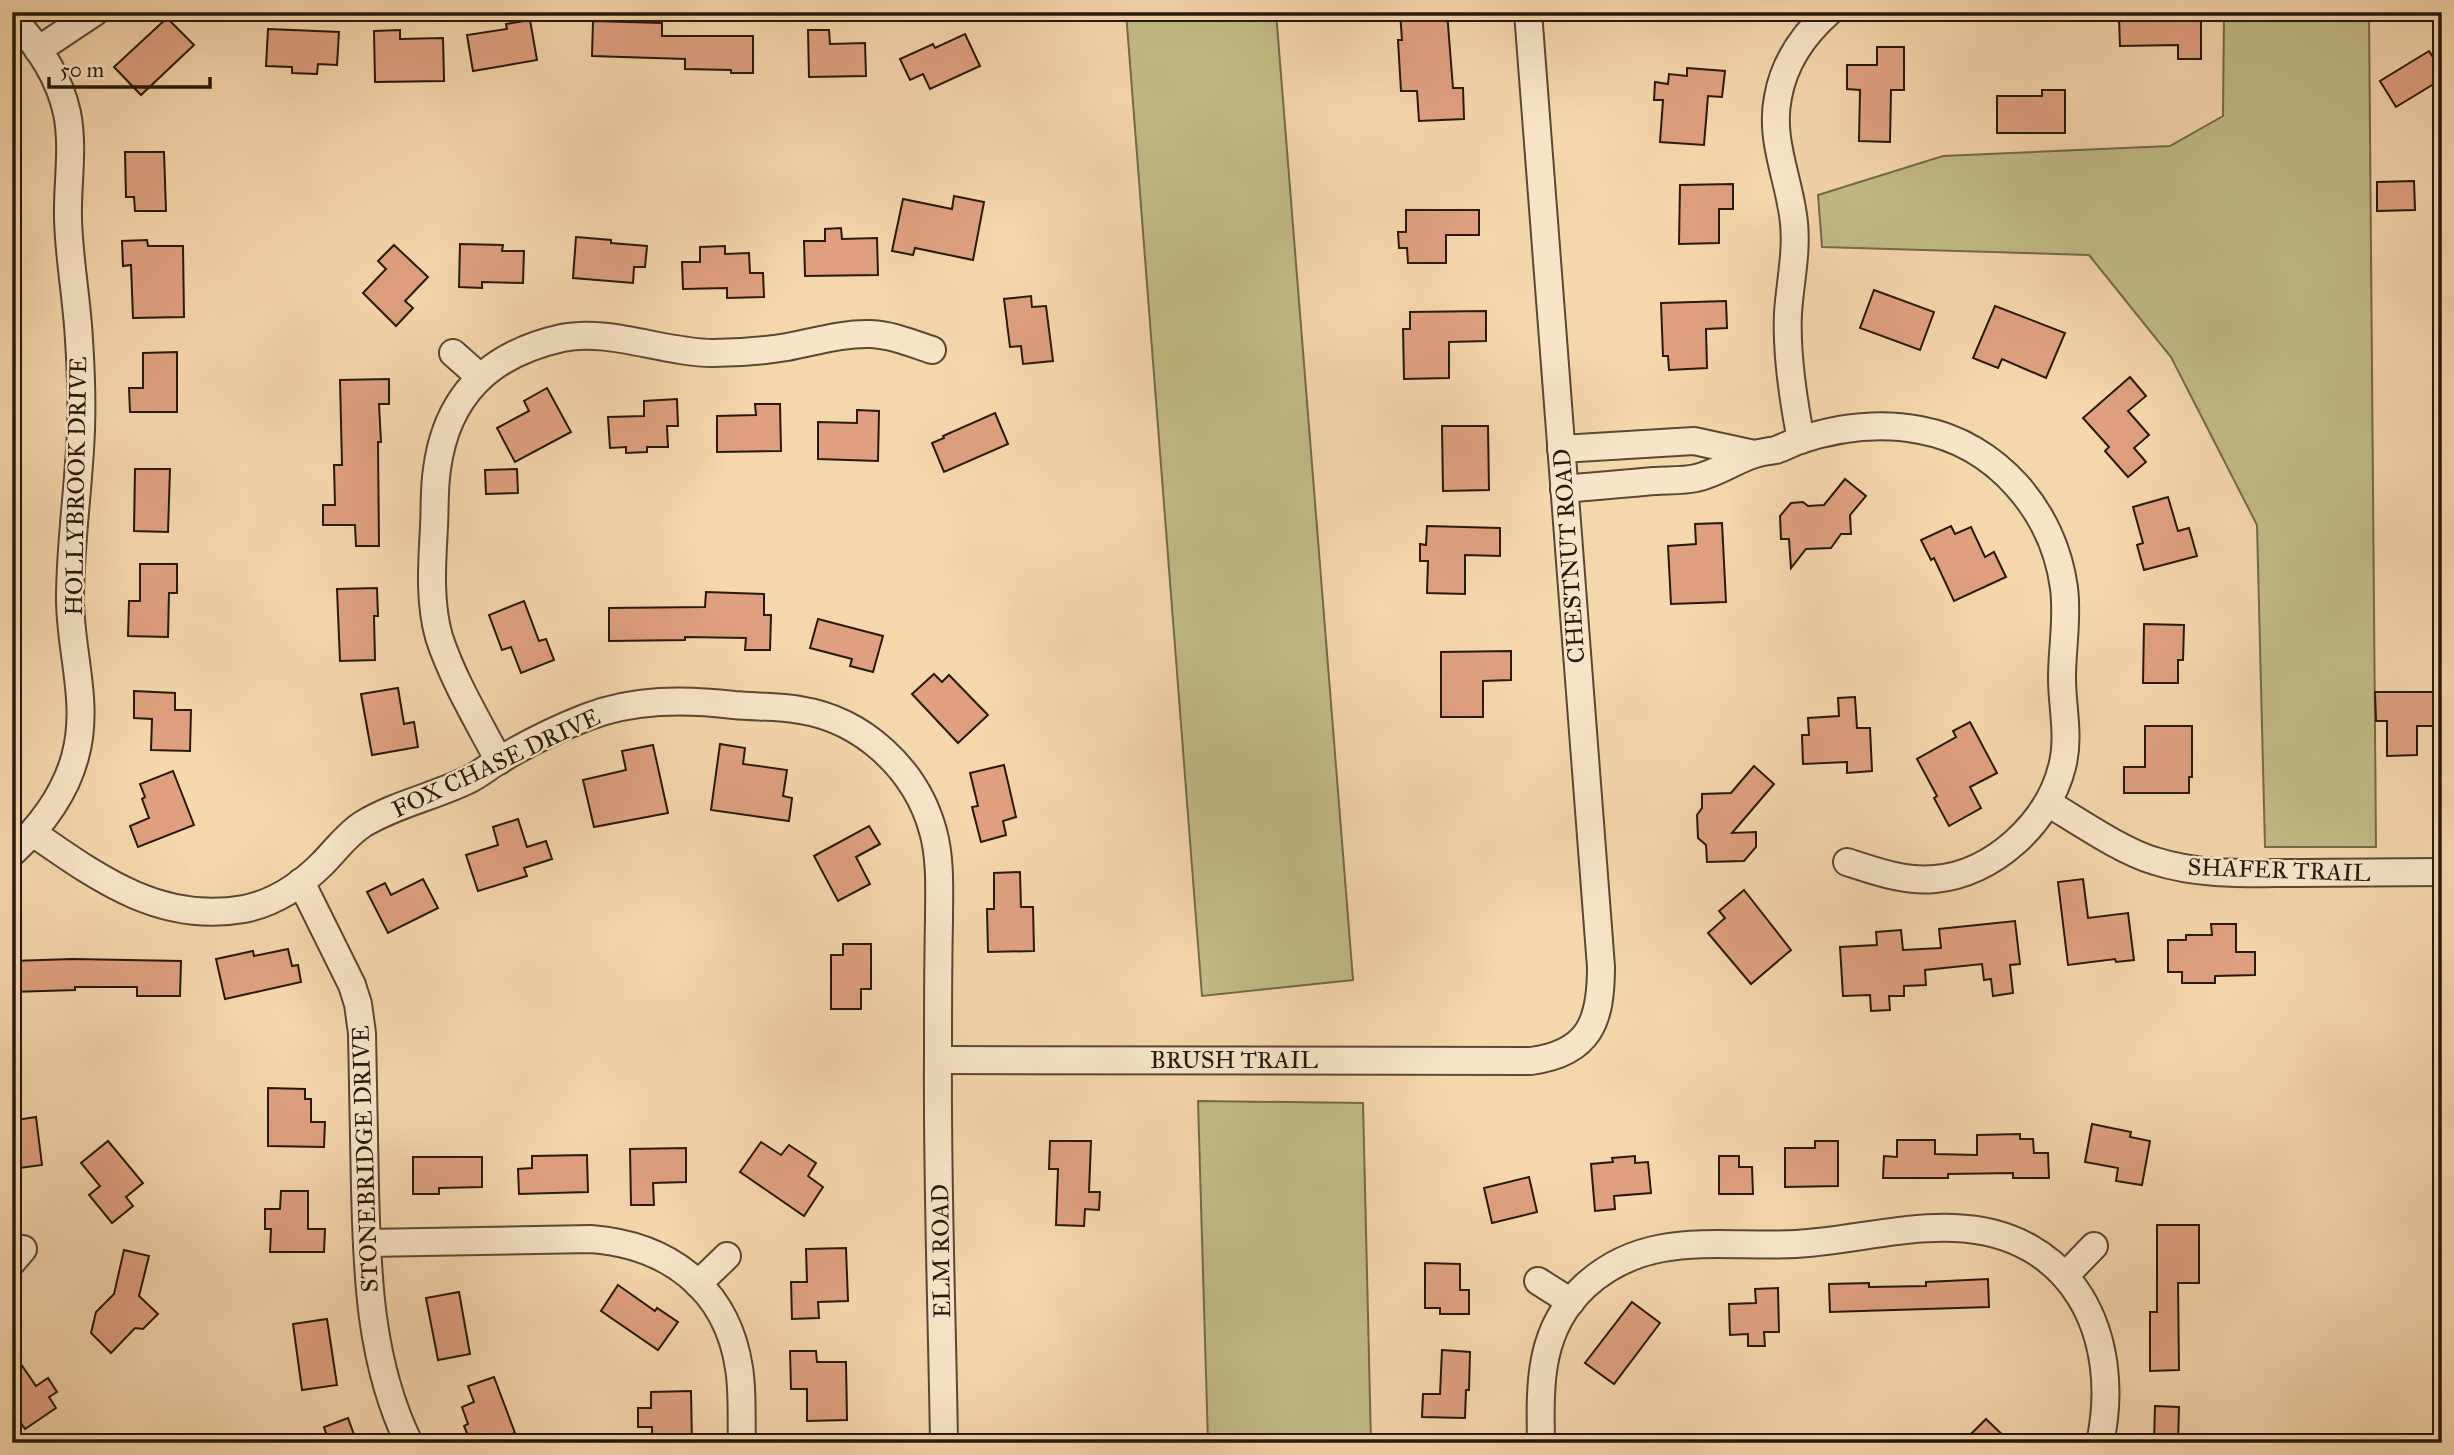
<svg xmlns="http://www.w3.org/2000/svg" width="2454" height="1455" font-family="'IM FELL Great Primer',serif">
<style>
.green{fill:#c2bc85;stroke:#746a48;stroke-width:2}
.building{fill:#e0a07f;stroke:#25190c;stroke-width:2}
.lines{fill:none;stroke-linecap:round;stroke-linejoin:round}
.street-casing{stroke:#594834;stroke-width:30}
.street{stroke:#f8e5c9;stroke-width:26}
.labels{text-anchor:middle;stroke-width:5;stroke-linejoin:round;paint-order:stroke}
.street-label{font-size:24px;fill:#25190c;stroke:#f8e5c9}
</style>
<rect width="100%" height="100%" fill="#f5d7ac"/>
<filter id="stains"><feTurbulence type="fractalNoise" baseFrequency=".00286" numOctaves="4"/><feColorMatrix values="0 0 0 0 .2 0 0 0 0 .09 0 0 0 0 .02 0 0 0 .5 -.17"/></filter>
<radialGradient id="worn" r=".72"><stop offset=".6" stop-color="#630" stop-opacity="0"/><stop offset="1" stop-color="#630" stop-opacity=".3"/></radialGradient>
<!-- green -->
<g class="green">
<polygon points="1126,12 1276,12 1353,980 1202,996"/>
<polygon points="2224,12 2369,12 2376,847 2265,847 2257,525 2171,357 2089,255 1822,247 1818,195 1943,156 2170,146 2223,116"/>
<polygon points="1198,1101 1363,1103 1371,1443 1208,1443"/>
</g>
<!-- building -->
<g class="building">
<polygon points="1400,12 1447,12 1453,88 1463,88 1464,119 1419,121 1417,91 1401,91 1398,40 1402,40"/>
<polygon points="2162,12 2201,12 2201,59 2178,59 2178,45 2120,46 2119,19 2163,18"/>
<polygon points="167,18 194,45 141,95 114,67"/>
<polygon points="530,20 537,60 473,71 467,35 507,29 506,24"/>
<polygon points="593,21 662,23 662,36 753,36 753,73 731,73 731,70 685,69 685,59 592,56"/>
<polygon points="268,29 339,32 337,65 318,64 317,74 292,73 292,67 266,66"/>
<polygon points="400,30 400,39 443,38 444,81 375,82 374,31"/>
<polygon points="808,30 829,30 830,44 865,43 866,76 809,77"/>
<polygon points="965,34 980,66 930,89 923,74 910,80 900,59 933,44 935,48"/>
<polygon points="1877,47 1904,47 1904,90 1891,90 1890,142 1859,141 1860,90 1847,89 1847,65 1877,65"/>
<polygon points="2429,51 2442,71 2442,79 2396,107 2380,81"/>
<polygon points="1687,68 1725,71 1722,97 1708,96 1704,145 1660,142 1663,100 1654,100 1655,82 1668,84 1669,74 1687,76"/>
<polygon points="2042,90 2065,90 2065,133 1997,133 1997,96 2042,96"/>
<polygon points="125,152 164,152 166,211 135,211 134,197 126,197"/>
<polygon points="2414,181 2415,210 2377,211 2377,182"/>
<polygon points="1733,184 1733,209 1719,209 1719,243 1679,244 1680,185"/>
<polygon points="954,196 984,202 973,260 915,248 913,255 892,251 903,199 952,209"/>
<polygon points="1406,210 1479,210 1479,235 1446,235 1446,263 1408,263 1407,248 1399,248 1398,232 1406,232"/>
<polygon points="841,228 842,239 877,238 878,275 805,276 804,241 825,241 825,229"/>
<polygon points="576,237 611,240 611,243 647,246 645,267 634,267 633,283 573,278"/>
<polygon points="147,240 148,246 183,246 184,317 133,318 131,265 123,266 122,241"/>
<polygon points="460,244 503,245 502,251 524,251 523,283 482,282 482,288 459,287"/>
<polygon points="394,245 428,277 405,301 413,308 396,326 363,293 386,269 378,261"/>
<polygon points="725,246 725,254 749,253 750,273 763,273 764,297 727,298 727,288 683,289 682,262 700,262 700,247"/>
<polygon points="1874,290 1934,312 1920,350 1860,328"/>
<polygon points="1031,296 1032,307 1046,306 1053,361 1023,364 1021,346 1010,347 1004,299"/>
<polygon points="1726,301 1727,328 1706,329 1707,368 1669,370 1668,356 1663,356 1661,303"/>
<polygon points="1995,306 2065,333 2046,378 2002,359 1998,368 1973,358"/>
<polygon points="1486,311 1486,341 1449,342 1449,378 1404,379 1403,329 1410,329 1410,312"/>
<polygon points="177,352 177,412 130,412 129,388 143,388 143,353"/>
<polygon points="2130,377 2146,396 2128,411 2149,435 2134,448 2146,462 2128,477 2105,451 2109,447 2083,418"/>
<polygon points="389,379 389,404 379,404 381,442 378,442 379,546 356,546 355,525 323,525 323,505 335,505 334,465 342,465 340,380"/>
<polygon points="547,388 571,432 515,462 497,428 529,411 524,401"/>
<polygon points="677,399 678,426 667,426 668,447 647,447 647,452 626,453 626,447 610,448 608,417 644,416 644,401"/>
<polygon points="755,404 780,404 781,451 717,452 717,416 756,415"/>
<polygon points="857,410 879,411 878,461 818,459 818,422 857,423"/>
<polygon points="995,413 1008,444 944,472 932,443 944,438 943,436"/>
<polygon points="1442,426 1488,426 1489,490 1443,491"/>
<polygon points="135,469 170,469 168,532 134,531"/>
<polygon points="517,469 518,493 486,494 485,470"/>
<polygon points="1845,479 1866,496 1850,515 1851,534 1841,534 1831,548 1806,549 1791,568 1789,539 1781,539 1780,516 1791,503 1803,502 1808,506 1824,505"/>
<polygon points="2168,497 2178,531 2189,528 2197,556 2144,570 2137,545 2143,543 2133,507"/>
<polygon points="1722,523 1726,602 1671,604 1668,546 1696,544 1695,524"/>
<polygon points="1427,526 1500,528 1500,556 1465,555 1465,594 1427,593 1428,561 1420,561 1420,544 1426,545"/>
<polygon points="1951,526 1955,534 1971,527 1985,557 1994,552 2006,577 1954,601 1934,558 1931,560 1921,540"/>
<polygon points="140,564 177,564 177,593 169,593 168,637 128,636 129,601 140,601"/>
<polygon points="377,588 378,616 374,616 375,660 340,661 337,589"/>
<polygon points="706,592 764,594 764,615 771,615 770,650 745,650 746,638 685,637 685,640 609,641 609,608 705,607"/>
<polygon points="524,601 539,641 546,639 554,660 521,673 511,647 502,650 489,615"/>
<polygon points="818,619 883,636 873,672 850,666 852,659 810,648"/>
<polygon points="2144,624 2184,625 2183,660 2178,660 2178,683 2143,683"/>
<polygon points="1511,651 1511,680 1483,681 1483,717 1441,717 1441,652"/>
<polygon points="934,674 942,682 949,675 988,715 958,743 912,694"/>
<polygon points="398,688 404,724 414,722 418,747 372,755 361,694"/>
<polygon points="134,691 175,693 175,710 191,710 190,751 151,750 152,719 134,718"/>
<polygon points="2375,692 2442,692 2442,726 2417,726 2417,755 2387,756 2387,721 2376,721"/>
<polygon points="1855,697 1857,728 1870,728 1872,771 1847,773 1847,762 1803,764 1802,735 1809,735 1808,718 1839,716 1838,698"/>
<polygon points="1970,722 1997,773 1970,787 1981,808 1949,826 1934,798 1937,796 1917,759 1956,737 1953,731"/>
<polygon points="2145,726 2192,726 2192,777 2189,777 2189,793 2124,793 2124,767 2145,767"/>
<polygon points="720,744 745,748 743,764 787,770 783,796 792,798 789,821 711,810"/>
<polygon points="653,745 668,813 594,827 583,780 626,770 622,751"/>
<polygon points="1004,765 1016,817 1003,821 1006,835 981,842 972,807 978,806 970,773"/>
<polygon points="1754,766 1774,784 1732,833 1756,832 1756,847 1744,861 1707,862 1706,845 1698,838 1697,815 1702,808 1702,794 1731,793"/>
<polygon points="173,771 194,825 138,847 130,826 149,818 142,799 145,797 140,784"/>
<polygon points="518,819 527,847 546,841 552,859 524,868 527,876 478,891 466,855 498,845 493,827"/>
<polygon points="869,826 880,844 856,857 870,884 838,901 814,856"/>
<polygon points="1020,872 1021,907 1033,907 1034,951 988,952 987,909 994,909 994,873"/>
<polygon points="423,879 438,908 388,933 367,892 385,883 391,895"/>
<polygon points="2083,879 2088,918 2128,913 2134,960 2116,962 2115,959 2068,965 2058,882"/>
<polygon points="1744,890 1791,950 1751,984 1708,933 1725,918 1719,911"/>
<polygon points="2015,921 2020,964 2010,965 2013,993 1993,996 1991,979 1984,980 1982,964 1925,970 1926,985 1904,986 1904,996 1889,996 1890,1010 1871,1011 1870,995 1843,996 1840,947 1877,945 1876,932 1901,930 1903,950 1941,948 1939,929"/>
<polygon points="2211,924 2236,924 2236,952 2255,952 2255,975 2215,976 2215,983 2182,983 2182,972 2168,972 2168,940 2186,940 2186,935 2212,935"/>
<polygon points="843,944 871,944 871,989 861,989 861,1009 831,1009 831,955 843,955"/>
<polygon points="288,949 292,966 298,965 301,982 225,999 216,959 253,951 254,956"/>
<polygon points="73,959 181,961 180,996 137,996 137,987 75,987 75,990 12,992 12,961"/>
<polygon points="268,1088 305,1089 305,1099 311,1099 311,1122 325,1122 324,1147 268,1146"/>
<polygon points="36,1117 42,1165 12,1169 12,1133 18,1132 16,1120"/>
<polygon points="2092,1124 2131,1132 2130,1137 2150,1141 2142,1185 2116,1181 2118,1168 2085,1162"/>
<polygon points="2020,1134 2020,1139 2033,1139 2034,1153 2048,1153 2049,1178 2013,1178 2013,1173 1948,1174 1948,1178 1883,1178 1884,1156 1897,1157 1897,1140 1935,1140 1935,1154 1977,1155 1977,1135"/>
<polygon points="108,1141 143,1183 126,1197 133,1206 112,1223 89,1195 100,1186 81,1163"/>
<polygon points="1050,1141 1091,1141 1089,1192 1100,1192 1099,1210 1085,1209 1084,1226 1056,1225 1058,1169 1049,1169"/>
<polygon points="1815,1141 1838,1141 1838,1186 1785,1187 1785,1148 1815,1148"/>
<polygon points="761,1142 781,1155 789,1145 816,1163 808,1176 823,1187 804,1216 740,1172"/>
<polygon points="686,1148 686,1182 653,1183 654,1205 631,1205 630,1149"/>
<polygon points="587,1155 588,1192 519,1194 518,1169 532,1168 532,1156"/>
<polygon points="1635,1156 1635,1163 1648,1162 1651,1193 1614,1196 1615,1209 1595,1211 1591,1164 1613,1162 1612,1158"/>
<polygon points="1719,1156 1739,1156 1739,1167 1752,1167 1753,1194 1719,1194"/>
<polygon points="413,1157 482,1157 482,1187 439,1188 439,1194 413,1194"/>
<polygon points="1529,1177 1537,1212 1492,1223 1484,1188"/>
<polygon points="281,1191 308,1191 308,1229 325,1229 324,1252 270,1252 271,1229 265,1229 265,1209 280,1209"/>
<polygon points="2157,1225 2199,1225 2199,1283 2178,1283 2179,1370 2150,1371 2150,1312 2157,1312"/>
<polygon points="846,1248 848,1301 818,1302 819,1318 792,1319 791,1282 807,1282 806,1249"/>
<polygon points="124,1250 149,1256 139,1296 158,1314 143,1329 135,1328 111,1353 91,1333 96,1312 114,1294"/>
<polygon points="1425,1263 1460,1264 1460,1290 1469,1290 1469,1314 1440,1314 1440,1308 1425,1308"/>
<polygon points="1988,1279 1989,1307 1830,1312 1829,1284 1869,1283 1869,1287 1926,1286 1926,1282"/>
<polygon points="618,1285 655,1311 657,1308 678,1322 658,1350 601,1311"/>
<polygon points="1778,1288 1779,1332 1764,1332 1765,1346 1748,1346 1748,1334 1730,1335 1729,1304 1756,1303 1755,1289"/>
<polygon points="459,1292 470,1354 438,1360 426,1298"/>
<polygon points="1632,1302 1660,1323 1614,1384 1585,1363"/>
<polygon points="327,1319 337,1385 302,1390 293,1324"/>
<polygon points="1442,1350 1470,1352 1469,1390 1466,1390 1465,1418 1422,1417 1423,1394 1440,1394"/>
<polygon points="12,1351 36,1386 48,1378 57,1392 49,1397 56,1408 25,1429 12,1410"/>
<polygon points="790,1351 816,1351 817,1362 846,1362 847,1420 807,1421 807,1389 791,1389"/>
<polygon points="494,1377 515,1433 501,1438 503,1443 471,1443 464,1426 468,1424 462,1407 474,1402 468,1386"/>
<polygon points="691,1391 692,1443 652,1443 652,1427 638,1427 638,1408 651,1408 651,1392"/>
<polygon points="2155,1406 2179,1407 2178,1443 2154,1443"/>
<polygon points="348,1418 357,1443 329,1443 324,1427"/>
<polygon points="1986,1419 2011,1443 1979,1443 1970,1435"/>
</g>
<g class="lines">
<defs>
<g id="street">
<path d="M12 18C38 45 59 76 67 113 74 148 67 184 68 219 69 259 77 300 79 340 81 370 82 400 81 430 79 486 70 543 70 599 70 652 90 704 75 757 65 794 40 827 12 853"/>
<polyline points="38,50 95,12"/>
<polyline points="453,353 480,377"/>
<path d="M1801 440C1793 399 1786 355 1788 313 1790 282 1797 254 1794 223 1790 180 1769 141 1778 97 1784 63 1803 35 1829 12"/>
<polyline points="1561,449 1694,441 1754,454"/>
<path d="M1564 489C1594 486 1624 484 1654 481 1668 480 1683 481 1696 478 1716 474 1735 460 1755 454 1762 452 1769 451 1776 450 1784 447 1792 443 1800 440 1840 427 1879 422 1920 430 1997 444 2054 512 2064 588 2068 618 2062 648 2062 678 2062 708 2070 737 2062 767 2048 823 1993 874 1935 879 1905 882 1875 871 1847 862"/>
<path d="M499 761C478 721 453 680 439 637 429 602 432 563 434 527 435 508 434 488 437 469 447 395 490 354 562 338 609 328 664 353 713 353 738 353 762 351 787 347 814 342 843 333 871 334 892 335 911 343 932 350"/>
<path d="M2048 803C2078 821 2123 852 2155 861 2202 876 2250 873 2298 873 2346 873 2394 872 2442 872"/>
<path d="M33 833C98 878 160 924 244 909 274 903 300 886 322 864 336 850 346 835 363 824 396 804 436 796 470 779 480 774 488 767 498 761 526 744 556 729 587 717 634 699 684 699 734 705 755 707 778 706 800 710 863 720 916 769 933 831 941 860 939 891 939 921 938 965 938 1010 938 1054 937 1183 942 1313 944 1443"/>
<path d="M301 882 352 985 358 1004 362 1033C363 1085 364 1136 365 1188 367 1275 370 1363 409 1443"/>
<path d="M938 1060 1531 1061C1590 1053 1601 1021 1601 967L1528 12"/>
<path d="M367 1243 591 1239C668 1245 727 1288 739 1368 743 1392 741 1418 742 1443"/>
<polyline points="12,1262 23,1249"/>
<polyline points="2065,1276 2094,1246"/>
<polyline points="1538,1281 1571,1302"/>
<polyline points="698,1284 727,1256"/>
<path d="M1541 1443C1540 1384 1538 1330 1585 1286 1647 1229 1721 1248 1796 1244 1849 1241 1901 1226 1954 1228 2073 1232 2123 1336 2100 1443"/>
</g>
</defs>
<!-- street casing -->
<use href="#street" class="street-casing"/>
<!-- street -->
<use href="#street" class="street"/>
</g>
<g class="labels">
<!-- street labels -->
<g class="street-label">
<text transform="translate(76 486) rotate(-89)" y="8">HOLLYBROOK DRIVE</text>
<text transform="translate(1569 556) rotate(-94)" y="8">CHESTNUT ROAD</text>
<text transform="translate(496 763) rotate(-25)" y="8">FOX CHASE DRIVE</text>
<text transform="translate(2279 870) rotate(2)" y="8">SHAFER TRAIL</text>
<text x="1234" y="1068">BRUSH TRAIL</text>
<text transform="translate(365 1159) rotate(-92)" y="8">STONEBRIDGE DRIVE</text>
<text transform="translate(941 1251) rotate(-91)" y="8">ELM ROAD</text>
</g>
</g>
<!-- margin -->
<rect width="2454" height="1455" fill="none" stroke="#f5d7ac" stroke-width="42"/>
<rect x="14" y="14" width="2426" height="1427" fill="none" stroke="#25190c" stroke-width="3.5"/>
<rect x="21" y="21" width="2412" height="1413" fill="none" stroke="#25190c" stroke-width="2"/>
<!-- scale -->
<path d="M49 77v10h161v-10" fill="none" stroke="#25190c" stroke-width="3.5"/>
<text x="60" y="77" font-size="21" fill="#25190c" stroke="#f8e5c9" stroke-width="5" paint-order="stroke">50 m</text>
<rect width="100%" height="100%" filter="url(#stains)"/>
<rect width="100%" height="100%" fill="url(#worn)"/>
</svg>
